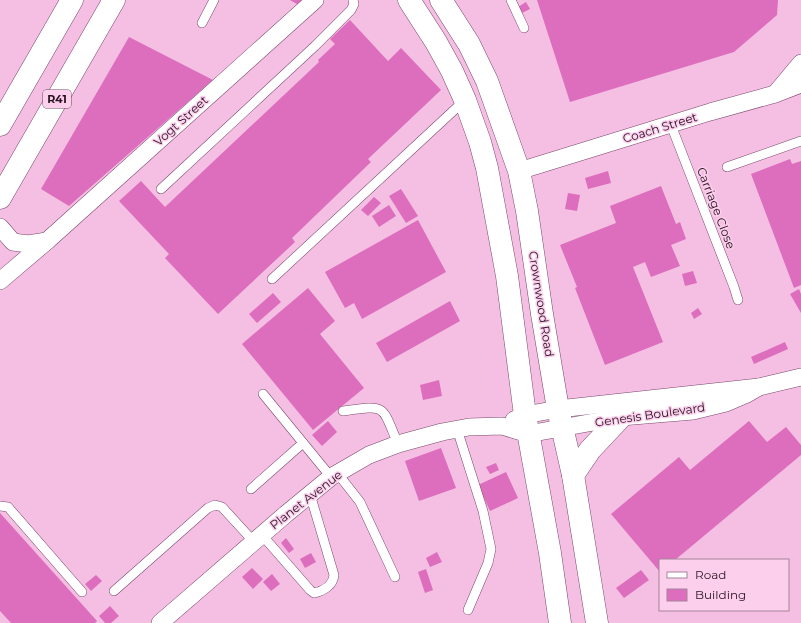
<svg xmlns="http://www.w3.org/2000/svg" width="801" height="623" font-family="Montserrat,sans-serif">
<style>
.building{fill:#dd6ebe}
.lines{fill:none;stroke-linecap:round;stroke-linejoin:round}
.lane-casing{stroke:#79496a;stroke-width:10}
.street-casing{stroke:#79496a;stroke-width:18}
.secondary-casing{stroke:#79496a;stroke-width:23}
.primary-casing{stroke:#79496a;stroke-width:23}
.lane{stroke:#fff;stroke-width:9}
.street{stroke:#fff;stroke-width:17}
.secondary{stroke:#fff;stroke-width:22}
.primary{stroke:#fff;stroke-width:22}
.labels{text-anchor:middle;stroke-width:3;stroke-linejoin:round;paint-order:stroke}
.shield{fill:#fccfec;stroke:#674b5e;stroke-width:1}
.shield-label{font-size:11px;font-weight:bold;fill:#271321}
.street-label{font-size:12px;fill:#271321;stroke:#fccfec}
</style>
<rect width="100%" height="100%" fill="#f5bee3"/>
<!-- building -->
<g class="building">
<polygon points="290,0 310,0 302,7"/>
<polygon points="537,0 778,0 777,15 734,52 570,102"/>
<polygon points="526,2 530,9 522,13 518,7"/>
<polygon points="350,20 388,61 401,48 441,90 368,159 371,162 292,238 295,242 218,314 165,258 169,254 119,201 141,181 165,207 319,62 318,60 335,44 330,39"/>
<polygon points="129,37 213,80 69,206 41,189"/>
<polygon points="790,159 792,164 801,161 801,285 794,288 751,174"/>
<polygon points="608,171 611,183 588,189 585,178"/>
<polygon points="661,186 676,224 680,222 686,239 671,245 680,266 651,277 645,262 633,267 663,342 605,365 575,288 577,287 560,245 616,223 610,206"/>
<polygon points="401,189 418,216 406,223 389,196"/>
<polygon points="568,193 580,195 577,211 565,209"/>
<polygon points="374,197 381,203 368,216 361,210"/>
<polygon points="389,205 396,216 379,227 372,216"/>
<polygon points="418,220 446,272 362,319 354,303 345,308 325,272"/>
<polygon points="693,271 697,283 685,286 682,274"/>
<polygon points="308,288 335,321 320,334 364,388 313,430 242,344"/>
<polygon points="799,289 801,294 801,313 790,294"/>
<polygon points="273,293 281,302 257,323 249,314"/>
<polygon points="450,301 460,321 387,362 376,343"/>
<polygon points="698,308 702,314 694,319 691,313"/>
<polygon points="785,342 788,349 754,364 751,357"/>
<polygon points="439,380 442,396 423,400 420,385"/>
<polygon points="328,421 337,432 322,446 312,435"/>
<polygon points="749,421 767,442 786,427 801,445 801,455 675,560 660,560 660,572 611,514 679,457 690,470"/>
<polygon points="441,448 456,488 419,501 405,461"/>
<polygon points="496,463 499,470 490,474 486,467"/>
<polygon points="506,472 518,498 490,511 478,485"/>
<polygon points="0,513 97,621 95,623 11,623 0,611"/>
<polygon points="286,538 294,549 289,553 281,543"/>
<polygon points="437,552 442,562 430,567 426,558"/>
<polygon points="311,553 316,562 305,568 300,559"/>
<polygon points="252,568 263,579 253,589 242,577"/>
<polygon points="426,569 433,590 425,593 418,572"/>
<polygon points="641,570 649,580 624,598 616,588"/>
<polygon points="272,574 280,584 271,591 263,582"/>
<polygon points="96,575 102,581 91,591 85,584"/>
<polygon points="110,606 119,616 111,623 105,623 99,616"/>
</g>
<g class="lines">
<defs>
<g id="lane">
<polyline points="511,0 524,28"/>
<polyline points="202,23 214,0"/>
<polyline points="671,125 734,287 738,300"/>
<polyline points="727,167 801,141"/>
<polyline points="161,189 315,46 351,10 354,4 353,0"/>
<polyline points="272,279 465,100"/>
<polyline points="263,394 331,477"/>
<path d="M343 411C387 405 381 404 398 444"/>
<polyline points="457,429 483,511 491,549 488,563 468,610"/>
<polyline points="338,474 360,502 395,577"/>
<polyline points="251,489 303,443"/>
<polyline points="0,506 8,507 82,592"/>
<path d="M262 535 310 590 314 593C324 591 333 585 334 575L310 494"/>
<polyline points="114,591 208,508 215,505 222,507 254,542"/>
</g>
<g id="street">
<polyline points="776,93 801,63"/>
<polyline points="519,171 710,112 775,94 801,84"/>
<polyline points="0,227 13,242 28,244 47,241"/>
<polyline points="0,281 47,241 315,0"/>
<polyline points="514,420 525,415 558,409 759,387 801,377"/>
<polyline points="160,623 286,514 331,477 369,455 398,444 442,432 469,427 502,426 528,434 621,417 693,411 726,403 747,394 759,387"/>
</g>
<g id="secondary">
<polyline points="409,0 436,42 452,71 465,100 480,142 487,168 507,276 525,415 550,553 560,623"/>
<polyline points="441,0 469,44 487,81 519,171 527,211 542,314 558,409 573,475 597,623"/>
<polyline points="573,475 590,450 621,417"/>
</g>
<g id="primary">
<polyline points="0,125 72,0"/>
<polyline points="0,198 114,0"/>
</g>
</defs>
<!-- lane casing -->
<use href="#lane" class="lane-casing"/>
<!-- street casing -->
<use href="#street" class="street-casing"/>
<!-- secondary casing -->
<use href="#secondary" class="secondary-casing"/>
<!-- primary casing -->
<use href="#primary" class="primary-casing"/>
<!-- lane -->
<use href="#lane" class="lane"/>
<!-- street -->
<use href="#street" class="street"/>
<!-- secondary -->
<use href="#secondary" class="secondary"/>
<!-- primary -->
<use href="#primary" class="primary"/>
</g>
<g class="labels">
<!-- shield labels -->
<rect class="shield" x="43" y="90" width="28" height="18" rx="3"/>
<g class="shield-label">
<text x="57" y="103">R41</text>
</g>
<!-- street labels -->
<g class="street-label">
<text transform="translate(181 121) rotate(-42)" y="4">Vogt Street</text>
<text transform="translate(660 128) rotate(-17)" y="4">Coach Street</text>
<text transform="translate(716 208) rotate(69)" y="4">Carriage Close</text>
<text transform="translate(541 304) rotate(81)" y="4">Crownwood Road</text>
<text transform="translate(650 415) rotate(-8)" y="4">Genesis Boulevard</text>
<text transform="translate(306 500) rotate(-38)" y="4">Planet Avenue</text>
</g>
</g>
<!-- legend -->
<rect x="659" y="559" width="130" height="52" fill="#fccfec" stroke="#a7849b"/>
<rect x="667" y="572" width="20" height="6" fill="#ffffff" stroke="#a7849b"/>
<text x="695" y="579" font-size="12" fill="#271321">Road</text>
<rect x="667" y="589" width="20" height="12" fill="#dd6ebe" stroke="#a7849b"/>
<text x="695" y="599" font-size="12" fill="#271321">Building</text>
</svg>
